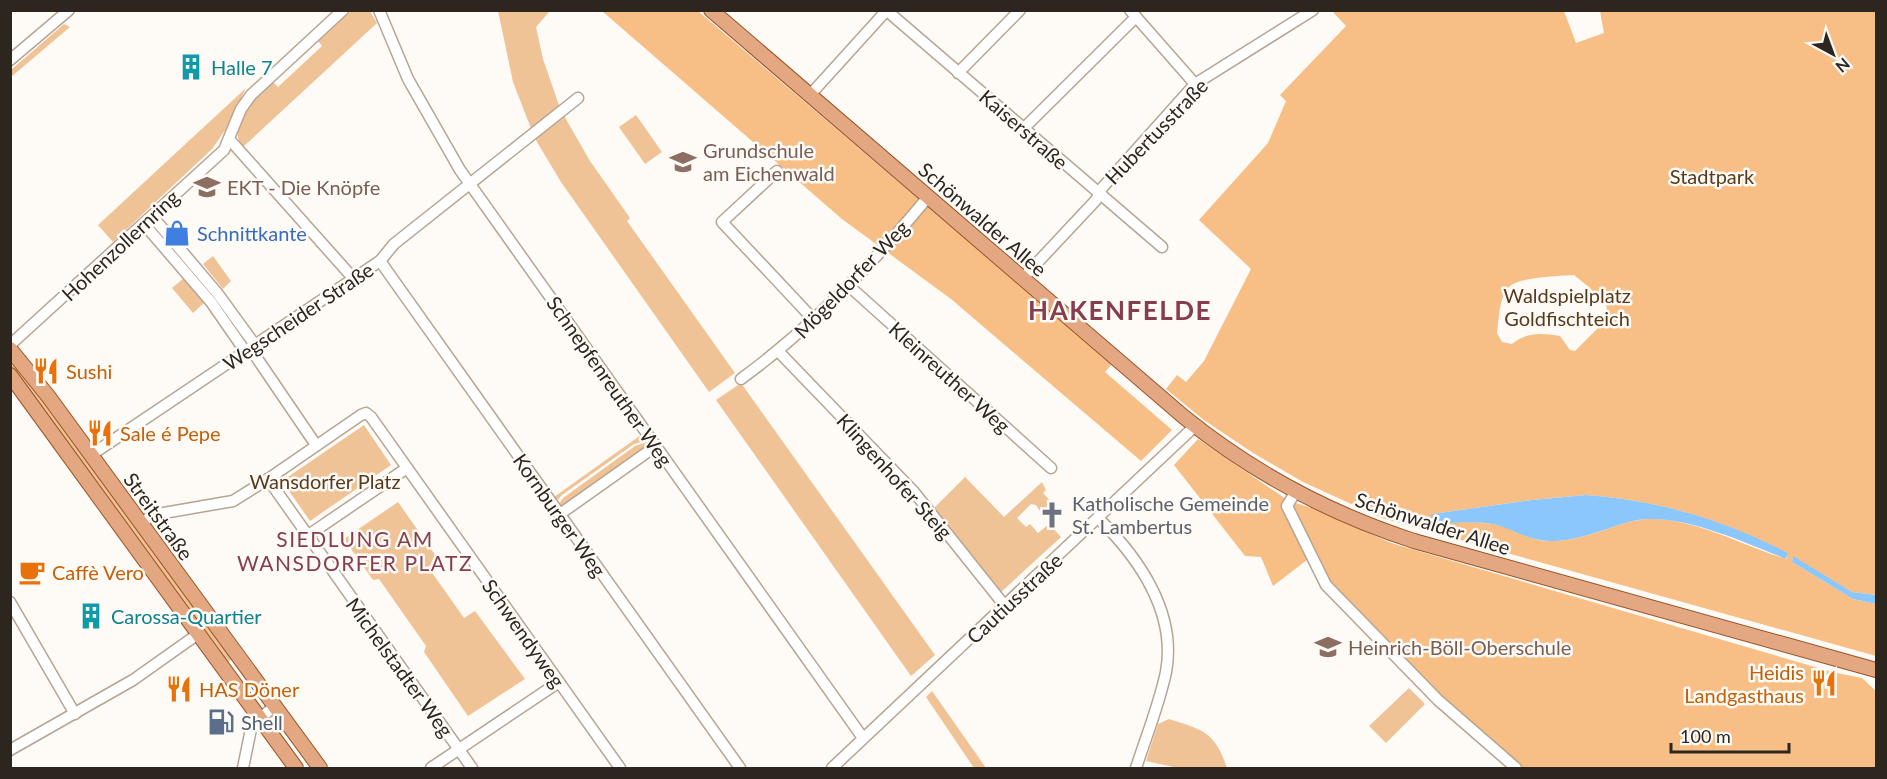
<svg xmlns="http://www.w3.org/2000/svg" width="1887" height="779" font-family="Lato,sans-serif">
<rect width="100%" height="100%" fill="#fefaf6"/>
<g fill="#f0c396">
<path d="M351,11H370L377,23L243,147C224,125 258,96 273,82L278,87L322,46L318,41Z"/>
<polygon points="498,11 550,11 536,27 543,59 560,108 532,131 513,82"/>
<polygon points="64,24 70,27 11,77 11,70"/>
<polygon points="246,88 226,129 212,149 113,242 98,225"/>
<polygon points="563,114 590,161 630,218 627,221 735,373 709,392 561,182 534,137"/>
<polygon points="636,115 662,152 645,164 619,127"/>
<polygon points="213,256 231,281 223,289 203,264"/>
<polygon points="184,278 205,302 193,313 172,288"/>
<polygon points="15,363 233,658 227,663 11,367"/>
<polygon points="741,383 935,655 911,676 716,400"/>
<polygon points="364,425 391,465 310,521 282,481"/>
<polygon points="641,435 645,441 634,444 562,495 557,501 554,497"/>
<polygon points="644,443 647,445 645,449 565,507 558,506 563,498 635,446"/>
<polygon points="965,477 1004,517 1042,482 1046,490 1043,493 1053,504 1042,514 1036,505 1031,504 1017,518 1026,527 1030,524 1038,533 1049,524 1061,537 999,594 932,510"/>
<polygon points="398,502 438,559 428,567 464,618 475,611 525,679 468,716 424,652 426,646 379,579 373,580 344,539"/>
<polygon points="1409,688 1425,704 1386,743 1369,726"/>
<polygon points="932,691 986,768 974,768 926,697"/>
<path d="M1169,719C1204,730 1215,732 1227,768H1178L1146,761L1158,724Z"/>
</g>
<g fill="#f7bf85" fill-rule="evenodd">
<polygon points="602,11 698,11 1112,364 1105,372 1172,430 1141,461 951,299 842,219"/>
<path d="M1335,11H1564L1576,43L1604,33L1600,11H1876V595L1852,592L1793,557L1792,562L1853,599L1876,604V656L1382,518L1303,482L1253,453L1204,420L1166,389L1177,375L1186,382L1204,361L1251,269L1199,220L1268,143L1286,101L1280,95L1346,26L1333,12ZM1574,275L1590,288L1607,307L1603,323L1575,351L1570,350L1560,336C1542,333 1526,332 1512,344L1502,342L1497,333C1499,320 1499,296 1509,287C1518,277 1559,276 1574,275ZM1586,495C1659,500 1722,520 1787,553V559C1741,546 1682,510 1633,521C1605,528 1579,542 1549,541C1532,541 1517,531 1501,526C1479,520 1456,522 1433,524L1432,514L1532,500Z"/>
<polygon points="1198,439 1289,501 1315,509 1391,543 1832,672 1862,678 1876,691 1876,768 1523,768 1440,697 1325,577 1318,580 1307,560 1273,586 1261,557 1245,556 1174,465"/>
</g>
<g fill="#8bc7fc">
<path d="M1586,495C1659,500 1723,520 1788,553L1786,559C1745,543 1678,511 1633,521C1605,528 1578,542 1549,541C1530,541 1514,530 1497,525C1475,520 1455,523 1433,524L1429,520L1432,514L1532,500Z"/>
<polygon points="1793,556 1852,592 1876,595 1876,604 1853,599 1792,562"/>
</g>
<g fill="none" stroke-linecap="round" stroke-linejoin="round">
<g stroke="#b7a593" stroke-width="13">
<g id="minor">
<polyline points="379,10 408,79 460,170 863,738"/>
<polyline points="886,10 1162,247"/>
<polyline points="1130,10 1195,84"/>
<polyline points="10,60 69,10"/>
<polyline points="958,73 1020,10"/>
<polyline points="810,95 887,10"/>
<polyline points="1023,129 1136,17"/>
<polyline points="230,140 353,278"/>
<polyline points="777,171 722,222 814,320"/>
<polyline points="152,216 218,294 255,345"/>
<polyline points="144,224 211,302 245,351"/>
<polyline points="380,261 740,768"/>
<polyline points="1022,279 1096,200 1102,188 1195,84 1313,10"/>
<polyline points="849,286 1051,468"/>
<polyline points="10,345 224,150 241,109 251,95 343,10"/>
<polyline points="250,348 316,445"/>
<polyline points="779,352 914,492 1005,606"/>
<path d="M741,379C812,327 872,265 928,197"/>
<polyline points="91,455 380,261 394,244 578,98"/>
<polyline points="1296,491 1287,506 1326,585 1438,700 1516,768"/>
<polyline points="560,514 656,446"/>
<path d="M1099,519C1139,558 1177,613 1166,672C1159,705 1146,737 1136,768"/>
<polyline points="141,524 152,515 233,501 268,479"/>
<polyline points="307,536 407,468"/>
<polyline points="10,602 75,714"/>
<polyline points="10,750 133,680 198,634"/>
<polyline points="243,768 252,724 274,707"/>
<polyline points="431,768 559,682"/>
<polyline points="472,768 268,479 361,415 366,413 371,417 620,768"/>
<polyline points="832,768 1195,426"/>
</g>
</g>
<g stroke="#985428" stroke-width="16">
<g id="major">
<path d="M711,10L1184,417C1252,472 1331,514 1414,541L1876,670"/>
<polyline points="10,349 48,396 320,768"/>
<polyline points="10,375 296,768"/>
</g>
</g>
<use href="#minor" stroke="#fff" stroke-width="10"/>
<use href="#major" stroke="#e3a781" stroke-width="14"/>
</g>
<defs>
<g id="building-bare" transform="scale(2.07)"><path d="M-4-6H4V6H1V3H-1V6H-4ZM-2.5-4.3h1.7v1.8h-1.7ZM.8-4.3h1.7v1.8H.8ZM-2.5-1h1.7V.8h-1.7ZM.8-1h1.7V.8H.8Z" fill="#0f9aa8" stroke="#fefaf6" stroke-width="2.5" paint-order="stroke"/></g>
<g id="school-bare" transform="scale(2.07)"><path d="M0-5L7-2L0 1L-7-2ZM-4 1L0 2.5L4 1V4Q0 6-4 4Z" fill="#8d6e63" stroke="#fefaf6" stroke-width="2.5" paint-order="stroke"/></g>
<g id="shop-bare" transform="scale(2.07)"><path d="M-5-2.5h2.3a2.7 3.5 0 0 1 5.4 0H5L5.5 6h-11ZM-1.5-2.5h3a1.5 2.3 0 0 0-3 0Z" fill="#3f7fe0" stroke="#fefaf6" stroke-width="2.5" paint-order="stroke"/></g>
<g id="restaurant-bare" transform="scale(2.07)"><path d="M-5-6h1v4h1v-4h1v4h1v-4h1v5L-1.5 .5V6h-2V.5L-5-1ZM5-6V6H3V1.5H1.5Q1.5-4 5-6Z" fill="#e8710a" stroke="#fefaf6" stroke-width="2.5" paint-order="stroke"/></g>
<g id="church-bare" transform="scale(2.07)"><path d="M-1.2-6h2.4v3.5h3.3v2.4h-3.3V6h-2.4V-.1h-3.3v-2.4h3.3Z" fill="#6b7280" stroke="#fefaf6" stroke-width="2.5" paint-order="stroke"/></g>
<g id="cafe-bare" transform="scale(2.07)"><path d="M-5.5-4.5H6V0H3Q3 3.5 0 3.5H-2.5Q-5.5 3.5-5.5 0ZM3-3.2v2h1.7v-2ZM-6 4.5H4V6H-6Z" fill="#e8710a" stroke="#fefaf6" stroke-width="2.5" paint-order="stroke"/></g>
<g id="fuel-bare" transform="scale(2.07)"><path d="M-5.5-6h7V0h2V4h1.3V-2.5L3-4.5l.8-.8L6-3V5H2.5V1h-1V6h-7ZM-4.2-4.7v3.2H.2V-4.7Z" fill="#5c6f8a" stroke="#fefaf6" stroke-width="2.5" paint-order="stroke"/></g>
</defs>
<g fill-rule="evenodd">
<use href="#building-bare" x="191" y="67"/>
<use href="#school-bare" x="683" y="162"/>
<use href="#school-bare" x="207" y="187"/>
<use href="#shop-bare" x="177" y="233"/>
<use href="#restaurant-bare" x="46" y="371"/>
<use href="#restaurant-bare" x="100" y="433"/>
<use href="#church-bare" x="1052" y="515"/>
<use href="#cafe-bare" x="32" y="572"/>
<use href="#building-bare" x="91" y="616"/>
<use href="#school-bare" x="1328" y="647"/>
<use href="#restaurant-bare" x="1824" y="683"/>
<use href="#restaurant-bare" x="179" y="689"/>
<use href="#fuel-bare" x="221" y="722"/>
</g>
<g text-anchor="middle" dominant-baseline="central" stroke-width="5" stroke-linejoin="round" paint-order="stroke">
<g font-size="20" fill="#0d838f" stroke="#fefaf6" text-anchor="start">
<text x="211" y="67">Halle 7</text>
<text x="111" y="616">Carossa-Quartier</text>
</g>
<g font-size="20" fill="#2d261f" stroke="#fefaf6">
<text transform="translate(1024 129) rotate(41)">Kaiserstraße</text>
<text transform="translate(1156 131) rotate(-46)">Hubertusstraße</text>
<text transform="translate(983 219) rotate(41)">Schönwalder Allee</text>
<text transform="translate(120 245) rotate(-43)">Hohenzollernring</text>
<text transform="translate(851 279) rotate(-46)">Mögeldorfer Weg</text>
<text transform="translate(298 316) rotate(-34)">Wegscheider Straße</text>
<text transform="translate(950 377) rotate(42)">Kleinreuther Weg</text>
<text transform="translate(610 381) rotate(55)">Schnepfenreuther Weg</text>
<text transform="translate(895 476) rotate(48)">Klingenhofer Steig</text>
<text transform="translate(560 515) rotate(55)">Kornburger Weg</text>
<text transform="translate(159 516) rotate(54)">Streitstraße</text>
<text transform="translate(1433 523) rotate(18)">Schönwalder Allee</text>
<text transform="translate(1014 598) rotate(-43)">Cautiusstraße</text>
<text transform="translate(524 633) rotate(55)">Schwendyweg</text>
<text transform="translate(400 667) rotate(54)">Michelstadter Weg</text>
</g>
<g font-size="20" fill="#785e54" stroke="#fefaf6" text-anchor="start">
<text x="703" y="150">Grundschule<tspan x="703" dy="23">am Eichenwald</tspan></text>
<text x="227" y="187">EKT - Die Knöpfe</text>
<text x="1348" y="647">Heinrich-Böll-Oberschule</text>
</g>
<g font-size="20" fill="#583b1c" stroke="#fefaf6">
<text x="1712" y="176">Stadtpark</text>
<text x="1567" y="295">Waldspielplatz<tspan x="1567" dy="23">Goldfischteich</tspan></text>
<text x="325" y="481">Wansdorfer Platz</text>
</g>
<g font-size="20" fill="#366cbe" stroke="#fefaf6" text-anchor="start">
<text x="197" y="233">Schnittkante</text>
</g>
<g font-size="20" fill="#c56008" stroke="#fefaf6" text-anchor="start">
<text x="66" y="371">Sushi</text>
<text x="120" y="433">Sale é Pepe</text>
<text x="52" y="572">Caffè Vero</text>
<text x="1804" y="672" text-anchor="end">Heidis<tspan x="1804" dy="23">Landgasthaus</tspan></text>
<text x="199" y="689">HAS Döner</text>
</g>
<g font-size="20" fill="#5b616d" stroke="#fefaf6" text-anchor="start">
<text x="1072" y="503">Katholische Gemeinde<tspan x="1072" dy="23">St. Lambertus</tspan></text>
</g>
<g font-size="20" fill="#4e5e75" stroke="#fefaf6" text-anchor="start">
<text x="241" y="722">Shell</text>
</g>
<g font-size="21" letter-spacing="1.5" fill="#863d4c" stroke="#fefaf6">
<text x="355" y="538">SIEDLUNG AM<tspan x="355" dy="24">WANSDORFER PLATZ</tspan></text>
</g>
<g font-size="26" font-weight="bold" letter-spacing="1.5" fill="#863d4c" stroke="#fefaf6">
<text x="1120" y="310">HAKENFELDE</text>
</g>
</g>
<rect width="1887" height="779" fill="none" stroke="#2d261f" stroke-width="24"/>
<g transform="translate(1833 54) rotate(139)" stroke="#fefaf6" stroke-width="4.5" paint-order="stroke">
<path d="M0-4.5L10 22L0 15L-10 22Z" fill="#2d261f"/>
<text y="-9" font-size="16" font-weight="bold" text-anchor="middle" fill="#2d261f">N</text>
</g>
<path d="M1671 743v9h118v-9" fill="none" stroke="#2d261f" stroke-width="3"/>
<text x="1680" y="743" font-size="18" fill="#2d261f" stroke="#fefaf6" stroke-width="4.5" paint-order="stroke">100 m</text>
</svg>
